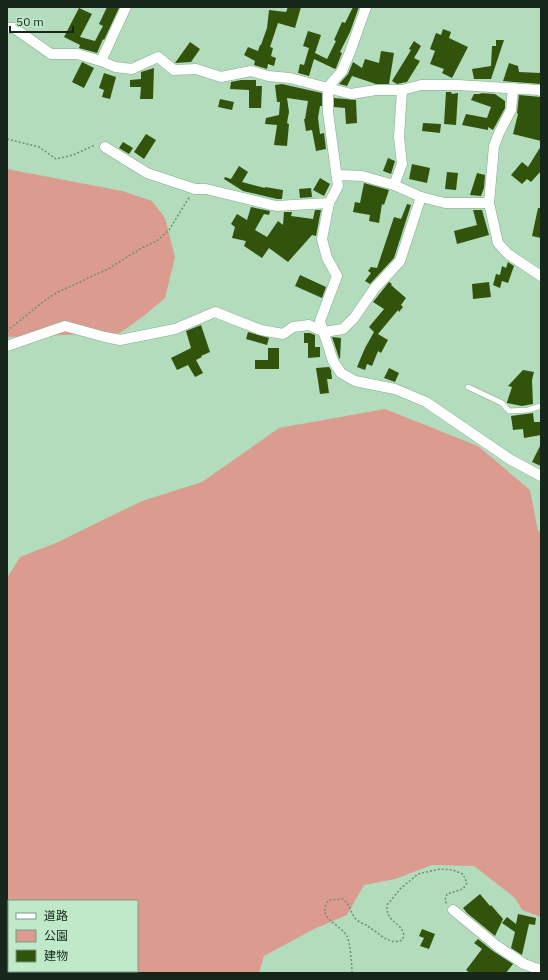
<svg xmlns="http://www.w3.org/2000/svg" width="548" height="980" font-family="'IBM Plex Sans','Noto Sans JP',sans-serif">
<rect width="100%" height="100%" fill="#b2dcbc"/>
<g fill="#db9c8f" fill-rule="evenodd">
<polygon points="7,169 122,191 152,201 165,218 175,257 165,298 145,315 120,333 7,337"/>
<path d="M385,409L478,446L530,490L538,531L541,532V917L522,910L515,898L474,866L432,865L395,879L364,885L347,915L314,929L264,956L259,973H7V578L20,557L58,542L142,501L202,482L279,428ZM9,901H137V971H9Z"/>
</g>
<g fill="#32530b">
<polygon points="107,7 119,8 104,40 103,39 97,53 79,48 80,45 64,37 79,8 92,14 80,37 95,41 103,26 99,24"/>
<polygon points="288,7 301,7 295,28 278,23 270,47 273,48 271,56 276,58 274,66 268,64 267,69 254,65 255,61 244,55 248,47 258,51 260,45 261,45 267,28 269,10 286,12"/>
<polygon points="353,7 359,7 350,32 340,52 342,53 336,68 335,69 314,59 309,76 298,73 300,64 304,65 309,48 303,46 308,31 321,35 315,53 327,59 336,41 334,40 342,22 345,23"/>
<polygon points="443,29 451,32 449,38 468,47 452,78 442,73 444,69 430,64 435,51 430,49 436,33 441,35"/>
<polygon points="496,40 504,40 491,79 474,79 472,69 491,66 492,46 496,46"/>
<polygon points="414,41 421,46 414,58 420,61 407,82 397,84 392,81 411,50 409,49"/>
<polygon points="190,42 200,49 191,62 175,63"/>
<polygon points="381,51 394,53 389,84 376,84 352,76 347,86 339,84 348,74 353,62 362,68 365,59 379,63"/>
<polygon points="82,62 94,68 84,88 72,82"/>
<polygon points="509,63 518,66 519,72 541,73 541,84 503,81"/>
<polygon points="154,68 153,99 140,99 141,87 130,87 130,80 141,79 141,72"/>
<polygon points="104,73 116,77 110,99 102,97 104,90 99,88"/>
<polygon points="241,80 256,80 256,86 262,86 261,108 249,108 249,90 230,89 231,82"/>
<polygon points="282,84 322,93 322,106 320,106 318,118 320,134 324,133 326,149 316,151 312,130 306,131 304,119 305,119 308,101 287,98 289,112 287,123 289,124 287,146 274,145 277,125 265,124 266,118 279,115 280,102 277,102 275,85"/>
<polygon points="446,92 451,92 452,94 458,93 456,125 444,124"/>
<polygon points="479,93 495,94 505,101 505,108 493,130 488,127 488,130 462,125 466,114 487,118 491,107 471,100 474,94 482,94"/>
<polygon points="519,95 541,97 541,141 513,134 518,114 517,113"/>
<polygon points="334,98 356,100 357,123 346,124 345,108 334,107"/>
<polygon points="220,99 234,102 232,110 218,107"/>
<polygon points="423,123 441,124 440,133 422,131"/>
<polygon points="146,134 156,140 144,159 134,152"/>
<polygon points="123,142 133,148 129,154 119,148"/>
<polygon points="541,146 541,171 531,182 527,179 522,184 511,175 522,162 528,167"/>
<polygon points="388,158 395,161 391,174 383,171"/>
<polygon points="412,164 430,168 427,183 409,179"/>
<polygon points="239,166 248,172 242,182 265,188 265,187 283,190 282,199 277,199 243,191 224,179 225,177 231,179"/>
<polygon points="447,172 458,173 456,190 445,189"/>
<polygon points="477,173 485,175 484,188 481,196 470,195"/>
<polygon points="320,178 330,184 324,196 313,190"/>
<polygon points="364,183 389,190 384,205 382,204 379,223 369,221 370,215 353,212 355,202 360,203"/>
<polygon points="311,188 312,197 300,198 299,189"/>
<polygon points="407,204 411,205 394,258 370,284 365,281 371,273 368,271 371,267 377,268 394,217 401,219"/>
<polygon points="251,207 270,211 269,215 264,214 255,230 267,237 278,221 283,225 284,212 292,212 291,216 313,219 315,210 321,210 316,236 312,235 288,262 269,248 262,258 244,246 246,241 232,238 235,227 231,224 237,214 247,220"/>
<polygon points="538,208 541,208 541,238 532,236"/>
<polygon points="473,210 482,210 489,235 457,244 454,231 477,225"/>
<polygon points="508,262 514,266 508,283 502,281 500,288 493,285 496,274 500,275 502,266 506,268"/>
<polygon points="300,275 326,287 322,298 295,286"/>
<polygon points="389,282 392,284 391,285 406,298 401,305 403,307 399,312 398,310 378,334 388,340 381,353 378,351 372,366 367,364 365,370 357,367 365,348 374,332 369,327 384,309 373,302"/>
<polygon points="489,282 491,297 473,299 472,284"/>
<polygon points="201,325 210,352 201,356 202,357 196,360 203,373 195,377 188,365 177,370 171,358 191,348 186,331"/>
<polygon points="248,332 269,338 267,345 246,339"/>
<polygon points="304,333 310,333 315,335 315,347 320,347 320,357 308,358 308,343 304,343"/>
<polygon points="332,337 341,338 340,359 339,358"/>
<polygon points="268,348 279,348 279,369 255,369 255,360 268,360"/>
<polygon points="329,367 331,370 332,379 327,379 329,393 320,394 316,368"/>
<polygon points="389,368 399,373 395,382 384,378"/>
<polygon points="523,370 534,372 532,380 533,404 522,406 507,403 507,402 512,387 508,386"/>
<polygon points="533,413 534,422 541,422 541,435 524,438 523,429 513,430 511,416"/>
<polygon points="541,444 541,466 532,462"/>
<polygon points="480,894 490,906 491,905 503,919 495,936 467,913 463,908"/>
<polygon points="518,914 536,918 535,925 529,924 522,955 511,948 515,932 502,923 507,917 516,924"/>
<polygon points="422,929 435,934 429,949 420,946 424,938 419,936"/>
<polygon points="478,939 493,951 513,964 506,973 470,973 466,970 482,949 474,943"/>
</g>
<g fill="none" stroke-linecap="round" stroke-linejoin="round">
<g stroke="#84ac8e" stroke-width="6">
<polyline id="lane" points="468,387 502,403 509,411 528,410 541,406"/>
</g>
<g stroke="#84ac8e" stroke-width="11">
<g id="street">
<polyline points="366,7 350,52 342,71 328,87 328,112 338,186 329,203 322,239 327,258 337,276 320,321 333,361 341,373 355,381 395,389 426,402 511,460 541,476"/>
<polyline points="7,28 14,28 51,54 77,54 101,61 115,67 132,69 158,57 174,70 196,69 221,77 251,71 268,76 290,78 351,94 376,90 402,90 421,85 458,85 539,90 541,91"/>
<polyline points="101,61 126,7"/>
<polyline points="105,147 147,173 195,189 206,189 276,206 329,203"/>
<polyline points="338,175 362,176 394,185 421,197 445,203 489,203 498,243 508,254 541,276"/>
<polyline points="394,185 402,164 399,137 402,90"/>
<polyline points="489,203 494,146 499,133 511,110 513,88"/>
<polyline points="7,346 65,326 105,337 120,340 175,329 215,312 261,330 283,334 293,327 309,325 324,332 343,329 354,318 374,289 400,261 421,197"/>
<polyline points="453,910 497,946 524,964 541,970"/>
</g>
</g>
<g stroke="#6f8e76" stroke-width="1.5" stroke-dasharray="2 2" stroke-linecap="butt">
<polyline points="7,139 39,147 56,159 73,155 95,145"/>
<polyline points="7,331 44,301 58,292 108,269 140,249 158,240 169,230 190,196"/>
<path d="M352,973C352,965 350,942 347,936C339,923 315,918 329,900L343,899C351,905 350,913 356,919C359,923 366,924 369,927C379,933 389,946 402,940L404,936C402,921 386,924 387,905L401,888L418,874L440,869L453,870L463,874L467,883L463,889L447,894L445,900L447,905"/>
</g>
<use href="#lane" stroke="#fff" stroke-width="5"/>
<use href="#street" stroke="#fff" stroke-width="10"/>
</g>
<rect width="548" height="980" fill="none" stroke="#16261a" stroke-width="16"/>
<rect x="8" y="900" width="130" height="72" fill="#bfe9c9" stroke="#7b9b83"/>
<rect x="16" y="913" width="20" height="6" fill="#ffffff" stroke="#7b9b83"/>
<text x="44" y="920" font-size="12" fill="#16261a">道路</text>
<rect x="16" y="930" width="20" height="12" fill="#db9c8f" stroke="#7b9b83"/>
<text x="44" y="940" font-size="12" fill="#16261a">公園</text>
<rect x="16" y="950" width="20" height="12" fill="#32530b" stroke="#7b9b83"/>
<text x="44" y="960" font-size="12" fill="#16261a">建物</text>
<path d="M10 26v6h63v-6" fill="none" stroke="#16261a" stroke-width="2"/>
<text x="16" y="26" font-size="12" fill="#16261a" stroke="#bfe9c9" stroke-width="3" paint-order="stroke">50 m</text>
</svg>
